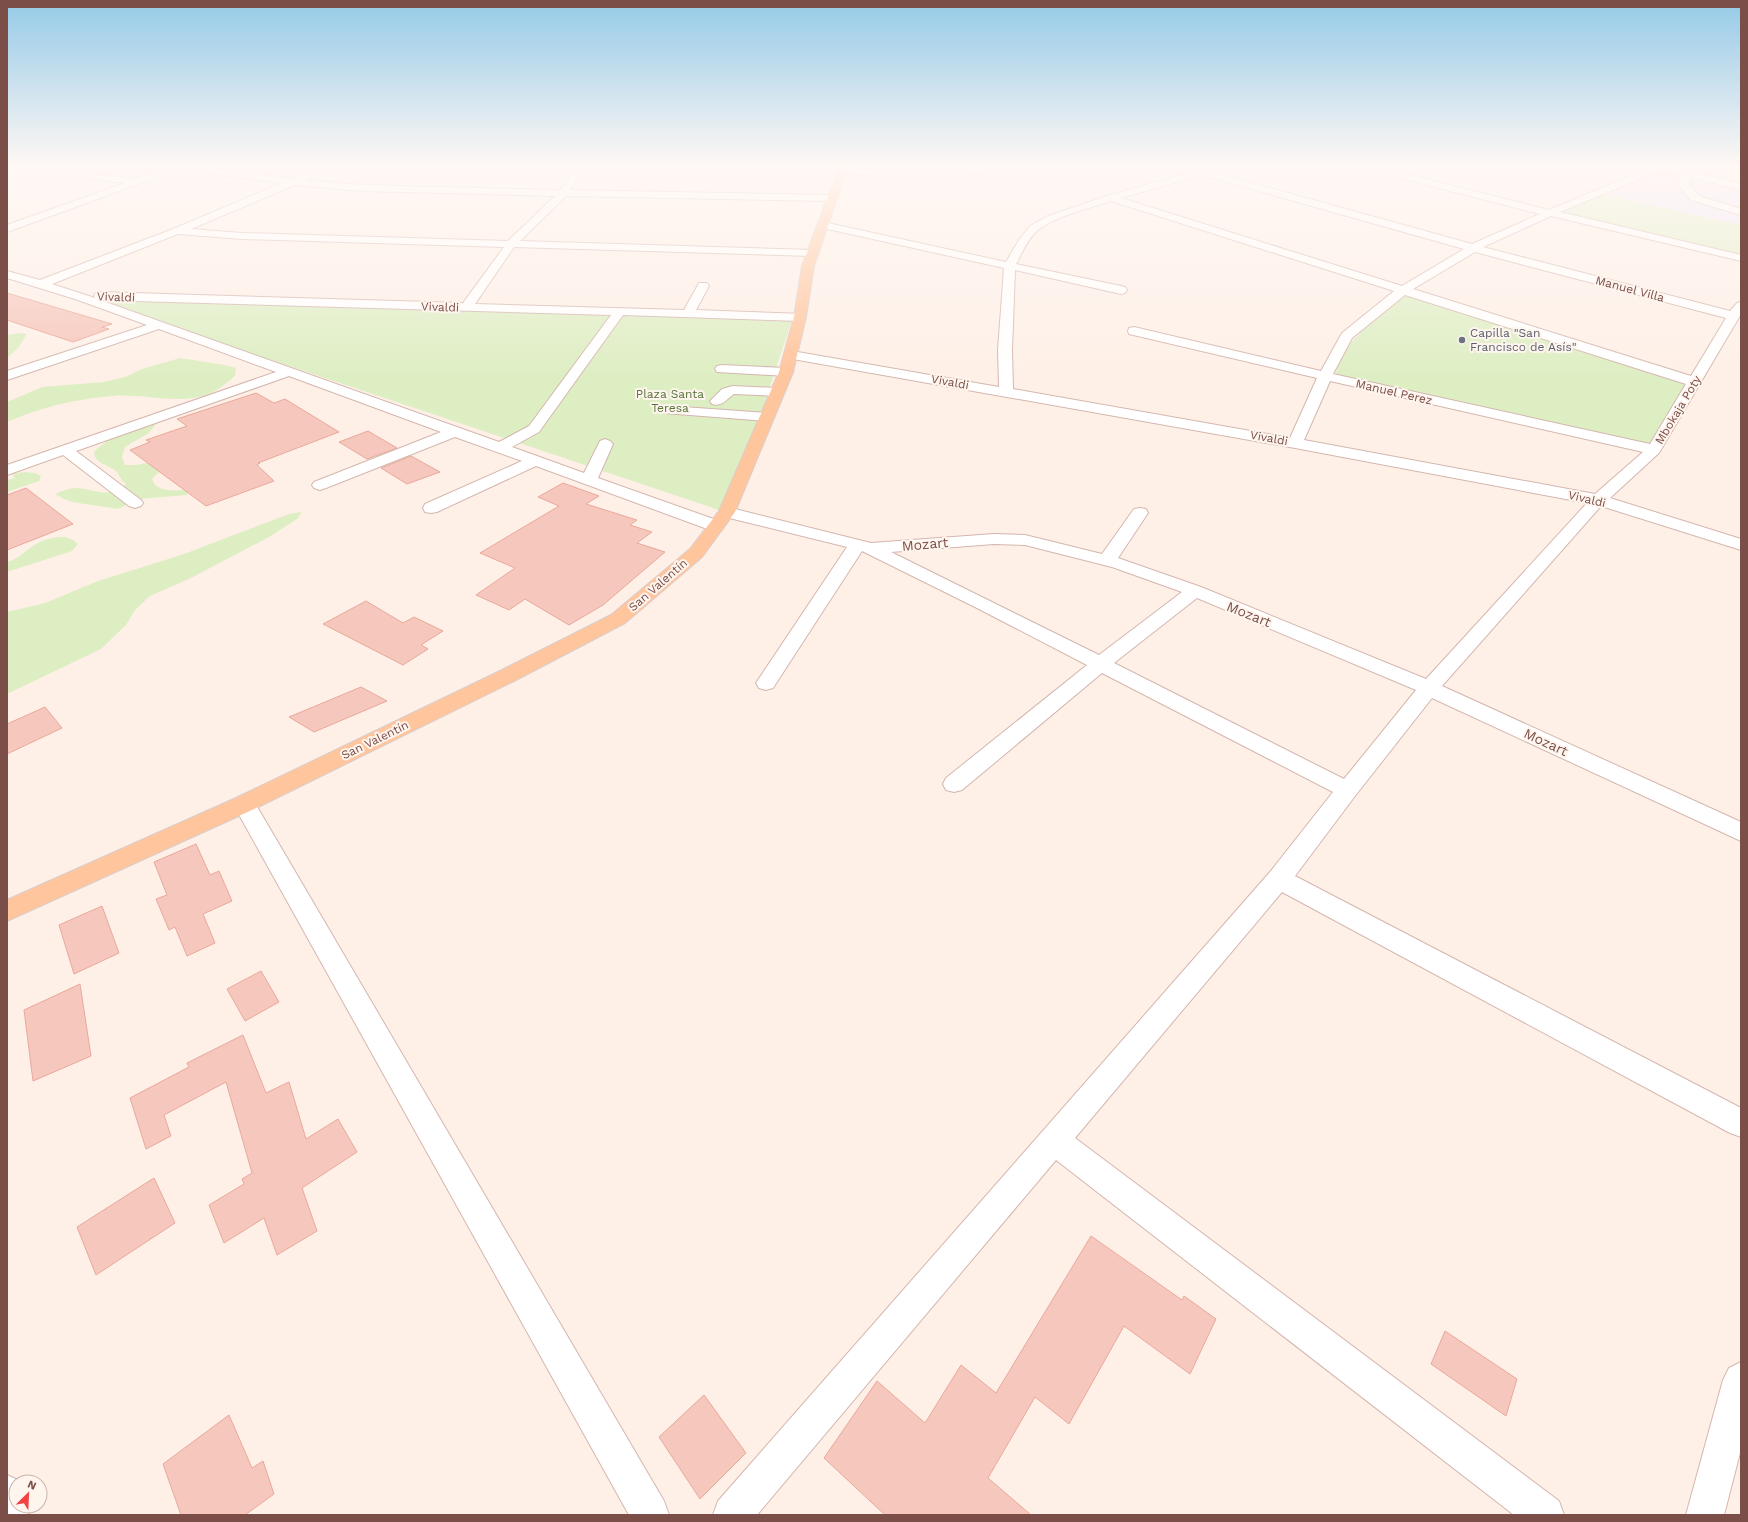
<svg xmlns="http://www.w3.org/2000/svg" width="1748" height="1522" font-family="'Work Sans',sans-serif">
<rect width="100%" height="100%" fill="#fef0e7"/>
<polygon fill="#ede3fb" points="1659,167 1741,187 1741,225 1597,193"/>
<g fill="#deeec3">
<polygon points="1597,193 1741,225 1741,258 1550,213"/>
<polygon points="1405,291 1694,382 1654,450 1334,378 1344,350 1364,329"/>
<polygon points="92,300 793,317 728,513"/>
<polygon points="19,333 27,334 19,347 7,358 7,335"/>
<path d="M180,358L225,365L236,368L235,376C228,382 221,388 213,392C182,407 145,393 113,396C76,399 41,407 7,422V402L42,387L104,382L125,377L142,369Z"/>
<path d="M156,424L149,433L125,447L122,457L125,465H136L173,458L169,468L158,473L152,479C156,493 176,490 188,490L187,495L139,499L118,509L72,502L64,499L55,494C63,491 69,488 77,488C95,489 110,500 126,484C121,481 120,476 117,472C110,465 94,464 94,452C109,436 135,426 156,424Z"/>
<polygon points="25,472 35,473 41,476 39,481 7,492 7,480 15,478 12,474"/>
<polygon points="302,512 297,519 269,537 191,578 150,596 135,610 126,625 101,649 7,694 7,612 45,603 98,581 184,554 289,514"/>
<path d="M65,537L73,540L78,544L72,551L7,572V562C20,559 28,547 40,542C48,538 57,537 65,537Z"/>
</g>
<g fill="#f6c7bc" stroke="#eaa89b">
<polygon points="7,293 112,324 102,327 109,329 73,342 7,320"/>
<polygon points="256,393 274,403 285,399 339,432 258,463 260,463 257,465 274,481 206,506 130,450 150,442 146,440 187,426 177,419"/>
<polygon points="368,431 397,448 367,459 339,442"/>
<polygon points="411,456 440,472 407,484 381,468"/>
<polygon points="563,483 599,496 586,504 637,520 630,525 652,532 637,543 665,552 603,605 569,625 525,599 509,610 476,595 515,568 480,553 559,506 538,497"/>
<polygon points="26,488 73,524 7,550 7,495"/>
<polygon points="366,601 403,623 414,617 443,631 421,645 428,649 403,665 323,624"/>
<polygon points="361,687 387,701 314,732 289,717"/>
<polygon points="45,707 62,728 7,754 7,724"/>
<polygon points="196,844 210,875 219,871 232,901 203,914 215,943 187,956 175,927 169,930 156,899 167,895 154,862"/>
<polygon points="102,906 119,953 74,974 59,925"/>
<polygon points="261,971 279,1002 245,1021 227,989"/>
<polygon points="80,984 91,1056 33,1081 24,1010"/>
<polygon points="243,1035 266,1093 289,1082 306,1139 338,1119 357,1152 302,1188 317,1231 277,1255 264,1218 224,1243 209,1205 244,1184 242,1179 252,1173 226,1082 164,1115 171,1136 146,1149 130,1098 189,1067 187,1063"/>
<polygon points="154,1178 175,1223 96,1275 77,1227"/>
<polygon points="1091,1236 1182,1300 1184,1296 1216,1319 1190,1374 1124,1326 1069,1424 1035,1397 988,1478 1031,1515 885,1515 824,1458 877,1381 925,1423 961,1365 996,1393"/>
<polygon points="1445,1331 1517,1379 1506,1416 1431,1364"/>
<polygon points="704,1395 746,1453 700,1499 659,1437"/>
<polygon points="229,1415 252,1468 263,1461 274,1494 245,1515 181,1515 163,1464"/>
</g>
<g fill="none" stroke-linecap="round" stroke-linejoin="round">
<g stroke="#d4b6ae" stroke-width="2">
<g id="minor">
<polygon points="11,164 24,164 7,172 7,166"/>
<path d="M175,164H198L205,167L293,179L328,164H341L306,180L361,185L560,190L581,164H590L570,190L833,195L838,198L833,201L566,196L520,241L813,250L819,253L813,256L514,247L475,304L684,310L699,283H707L709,286L696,310L804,314L806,317L804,320L800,321L623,315L539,432L512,447L584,473L600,441L605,439L610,441L613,444L598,478L722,522L724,526L722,530L716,531L710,530L536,466L437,512L431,513L425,512L423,508L425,504L522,461L455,437L326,488L320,490L314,488L312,485L314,482L441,432L289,376L76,451L141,500L143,503L141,506L135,508L129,506L63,455L7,475V465L276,372L159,329L7,380V371L147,325L75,299L7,278V271L40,280L173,229L282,183L203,173L188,166L7,232V225L125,183L91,179L88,178L86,176L88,174L136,179ZM295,185L361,191L555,196L508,241L242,233L191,229ZM178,234L242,239L504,247L463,303L100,292L96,293L94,296L95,298L52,284ZM100,300L611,315L529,426L499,442Z"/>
<path d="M998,164H1015C1011,168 1004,169 998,170C948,182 894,176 843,174L838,171L843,168L949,171Z"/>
<path d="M1352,164H1369L1400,172L1421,164H1435L1410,175L1549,210L1651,167L1645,164H1662L1741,184V190L1690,177L1689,184L1699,196L1741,209V215L1691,200L1688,197L1679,184L1681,175L1661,170L1560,212L1741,255V261L1551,216L1483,247L1730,311L1737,303L1741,302V314L1659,453L1610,498L1741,539V550L1601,506L1442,686L1741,822V841L1432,698L1355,796L1295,876L1741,1108V1137L1730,1133L1282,892L1075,1138L1559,1501L1564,1515H1514L1056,1160L757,1515H713L718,1501L1270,872L1333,792L1102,673L962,790L954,792L946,790L943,784L946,778L1087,665L975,607L862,551L773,688L766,690L759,688L756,683L847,547L721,516L719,512L721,508L727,507L871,543L994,534L1025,535L1102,554L1134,509L1140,508L1146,509L1148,513L1118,558L1201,587L1426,679L1587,503L1295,448L787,358L785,355L787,352L792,351L999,387L998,350L1004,268L823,228L818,225L823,222L1006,262L1019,240L1030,226L1048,216L1107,196L1216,165L1221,168L1212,172L1472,244L1540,214L1353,166ZM1202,175L1464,249L1402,286L1121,198ZM1111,201L1394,291L1342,333L1321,371L1134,327L1129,328L1128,331L1129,334L1317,378L1290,438L1013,389L1012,350L1015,270L1121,294L1125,293L1127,290L1125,287L1121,286L1016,264C1022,253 1028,238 1038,230C1058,215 1088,209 1111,201ZM1475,252L1726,318L1691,376L1413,289ZM1405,295L1686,384L1650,444L1333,374L1352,338ZM1330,381L1643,452L1595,494L1304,440ZM994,544L1025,545L1112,567L1182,592L1099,655L891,552ZM1197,598L1416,690L1344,779L1114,663Z"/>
<polygon points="722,365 786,368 791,369 793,372 791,375 786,376 717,372 715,369 717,366"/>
<path d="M733,386L778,388L783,389L785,392L783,395L778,396L734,394C726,399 723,407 712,404L710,401L722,389Z"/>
<polygon points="669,406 767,413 772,414 774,417 772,420 767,421 664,413 662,410 664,407"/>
<polygon points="244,796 252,798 664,1501 669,1515 629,1515 233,804 236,798"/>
<polygon points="1741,1362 1741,1449 1724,1515 1686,1515 1723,1380 1729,1368"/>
<polygon points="7,1475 20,1481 21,1482 16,1482 16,1506 28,1506 29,1515 7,1515"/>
</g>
</g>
<g stroke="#dacecc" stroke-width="2">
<polygon id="major" points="840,164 849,164 814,266 806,317 793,372 735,512 702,557 625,623 514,681 252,810 7,921 7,900 236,798 500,671 611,615 690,549 719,511 779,372 794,317 802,266"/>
</g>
<use href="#minor" fill="#fff" fill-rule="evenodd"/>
<use href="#major" fill="#ffc59d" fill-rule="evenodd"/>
</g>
<linearGradient id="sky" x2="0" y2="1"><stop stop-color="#95cae8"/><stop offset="0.44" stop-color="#fff8f4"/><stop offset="1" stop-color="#fff8f4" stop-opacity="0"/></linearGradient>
<rect width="1748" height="377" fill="url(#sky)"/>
<circle fill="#6b7280" stroke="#fff5ef" stroke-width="1.5" cx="1462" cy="340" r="4"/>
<g text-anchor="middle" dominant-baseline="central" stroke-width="4" stroke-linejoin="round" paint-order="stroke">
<g font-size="12" fill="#7b4f48" stroke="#fff5ef">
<text transform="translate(1630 289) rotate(15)">Manuel Villa</text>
<text transform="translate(116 297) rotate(2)">Vivaldi</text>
<text transform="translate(440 307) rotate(2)">Vivaldi</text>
<text transform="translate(950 382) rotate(10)">Vivaldi</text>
<text transform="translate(1394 392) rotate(13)">Manuel Perez</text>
<text transform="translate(1678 410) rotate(-59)">Mbokaja Poty</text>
<text transform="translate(1269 438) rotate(10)">Vivaldi</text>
<text transform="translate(1587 499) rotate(13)">Vivaldi</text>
<text transform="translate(658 585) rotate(-41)">San Valentín</text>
<text transform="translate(375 740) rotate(-26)">San Valentín</text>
</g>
<g font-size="12" fill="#5b616d" stroke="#fff5ef" text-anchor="start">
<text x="1470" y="333">Capilla "San<tspan x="1470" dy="14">Francisco de Asís"</tspan></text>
</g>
<g font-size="12" fill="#58753a" stroke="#fff5ef">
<text x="670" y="394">Plaza Santa<tspan x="670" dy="14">Teresa</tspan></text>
</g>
<g font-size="14" fill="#7b4f48" stroke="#fff5ef">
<text transform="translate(925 544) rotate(-5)">Mozart</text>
<text transform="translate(1249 614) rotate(22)">Mozart</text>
<text transform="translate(1546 742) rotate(25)">Mozart</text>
</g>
</g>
<rect width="1748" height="1522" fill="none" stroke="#7b4f48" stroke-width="16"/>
<g transform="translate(28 1494) rotate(24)"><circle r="19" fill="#fff5ef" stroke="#cab3ac"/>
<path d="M0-3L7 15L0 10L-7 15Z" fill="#f24342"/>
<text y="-6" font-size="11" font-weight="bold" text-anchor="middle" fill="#7b4f48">N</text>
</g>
</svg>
